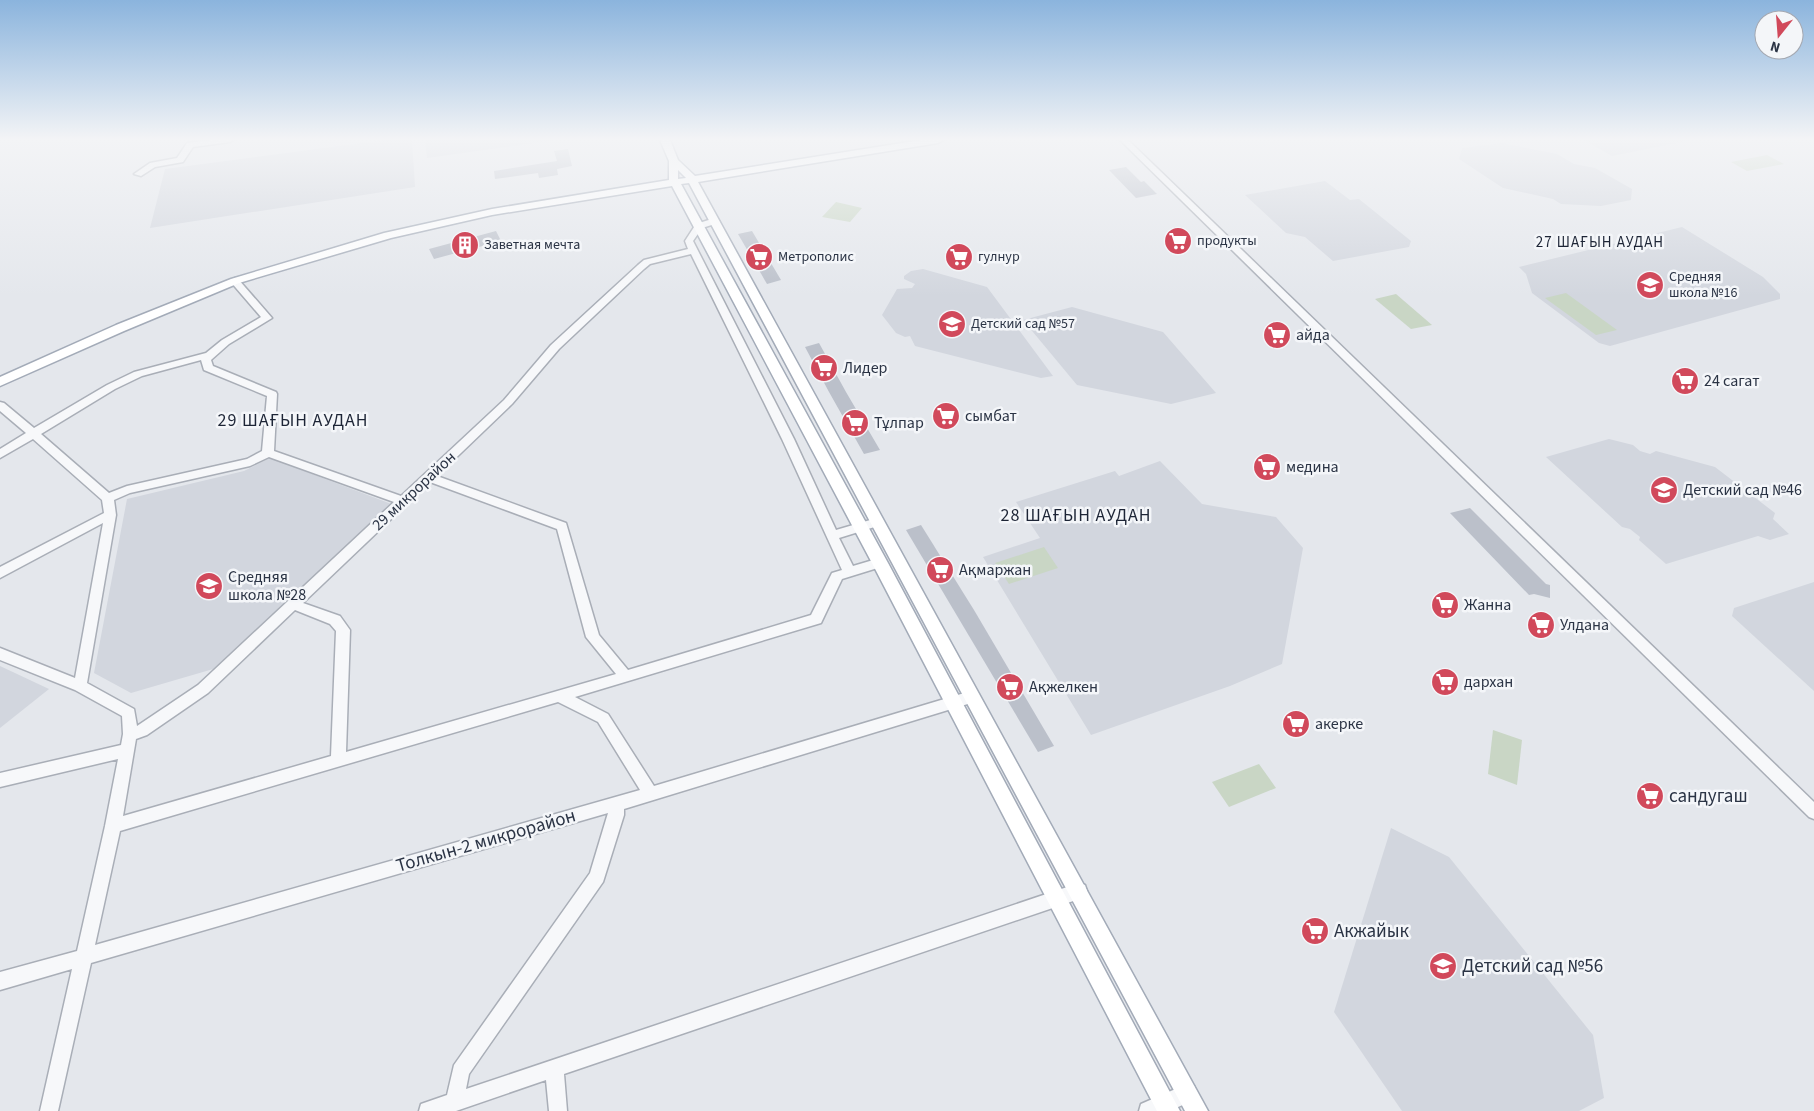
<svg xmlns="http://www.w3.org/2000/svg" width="1814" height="1111" font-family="'Source Sans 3',sans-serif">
<rect width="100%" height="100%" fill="#e4e7ec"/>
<g fill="#d2d6de">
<polygon points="385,140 412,140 415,187 150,228 165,169"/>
<polygon points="425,140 556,140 427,158"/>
<polygon points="1584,140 1692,140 1612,156"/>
<polygon points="1502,143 1557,154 1574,164 1595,168 1632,189 1631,200 1601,206 1561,204 1553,199 1503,188 1459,159 1462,148"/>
<polygon points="1325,181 1350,200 1359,199 1411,241 1409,247 1333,261 1305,237 1286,233 1245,195"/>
<polygon points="1682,227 1763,277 1780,294 1780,299 1610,346 1599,343 1532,293 1526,274 1519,267"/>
<polygon points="923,269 987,287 1053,376 1041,378 915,346 910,336 905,337 896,333 882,315 897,289 912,288 915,284 904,279 904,276 911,271"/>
<polygon points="1072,307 1163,332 1216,393 1171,404 1077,385 1023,320"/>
<polygon points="1609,439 1633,445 1640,451 1650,454 1656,451 1715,467 1775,513 1773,519 1789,534 1770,540 1758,536 1666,564 1639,540 1640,537 1630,529 1622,527 1546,457"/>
<polygon points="270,458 394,505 220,667 131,693 94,673 127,499 244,471"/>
<polygon points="1160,461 1202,504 1276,517 1303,548 1282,664 1230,686 1091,735 983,557 1040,538 1016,502 1115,471 1119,476"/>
<polygon points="1814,582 1814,691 1732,616 1734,608"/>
<polygon points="0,666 49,689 0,728"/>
<polygon points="1391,828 1449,857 1593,1035 1604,1098 1579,1111 1402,1111 1334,1012"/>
</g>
<g fill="#c9d6c5">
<polygon points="1767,155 1784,164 1747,171 1731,162"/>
<polygon points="836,202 862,208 850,222 822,217"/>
<polygon points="1566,293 1617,330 1596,335 1545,298"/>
<polygon points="1396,294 1432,325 1411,329 1375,299"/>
<polygon points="1044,547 1058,568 1009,584 995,563"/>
<polygon points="1493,730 1522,740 1517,785 1488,774"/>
<polygon points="1259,764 1276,788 1229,807 1212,782"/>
</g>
<g fill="#bbc0ca">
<polygon points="568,149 572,166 557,169 558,175 539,178 538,173 495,179 494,171 557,161 554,151"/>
<polygon points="1126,167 1141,182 1144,181 1157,194 1136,198 1109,170"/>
<polygon points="496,231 501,241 434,259 429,249"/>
<polygon points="752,231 781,280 767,284 738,234"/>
<polygon points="819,343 846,392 880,450 864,454 829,392 805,347"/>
<polygon points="1470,508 1546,584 1550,585 1550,598 1534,594 1529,595 1450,513"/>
<polygon points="921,525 974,610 1054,746 1038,752 906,530"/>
</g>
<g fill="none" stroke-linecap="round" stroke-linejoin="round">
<g stroke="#a9aeb7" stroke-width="3">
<g id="minor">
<polygon points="211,140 234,140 230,142 193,147 183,162 155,167 141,176 134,174 150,163 177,158 187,143"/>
<polygon points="1120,140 1128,140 1814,802 1814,819 1809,817"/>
<path d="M715,218L719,221L718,223L702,228L693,241L794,439L836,530L877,518L883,522L881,525L839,538L853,566L880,558L884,560L886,563L884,566L842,579L821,623L575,697L608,714L654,786L971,691L976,693L978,697L976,701L971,703L624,809V815L603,882L469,1074L466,1089L1079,883L1085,885L1087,891L1085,897L564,1074L567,1111H549L546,1080L456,1111H419L421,1104L447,1095L454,1065L590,873L608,813L91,963L58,1111H40L72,969L0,990V972L77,951L105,826L118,759L0,787V773L121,745L123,734L122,716L75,690L0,660V648L75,678L103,523L0,578V567L104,513L102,500L33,439L0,458V449L26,433L0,411V402L4,403L34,428L107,385L134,372L206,353L222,340L261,317L230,281L235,278L238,279L272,318L229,344L211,360L213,366L276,392L277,394L274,451L401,496L504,400L551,345L638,265L644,260L688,249L685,241L696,224ZM691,254L782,439L842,570L832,573L811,615L628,670L599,635L566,523L437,476L512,404L559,349L644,269L650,264ZM201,360L204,370L267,396L262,451L247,459L127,486L109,493L41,434L115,389L142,376ZM269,457L394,502L198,685L137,726L134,709L87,683L116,515L114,500L130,493L250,466ZM430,482L557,529L586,637L616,674L346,752L350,630L340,616L303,603ZM295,610L330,624L336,631L331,756L123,816L136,739L147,735L208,693ZM558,702L598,722L640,790L95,945L120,831Z"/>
<polygon points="1187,1084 1194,1086 1196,1093 1194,1100 1169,1111 1139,1111 1141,1104"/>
</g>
</g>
<g stroke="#a3abb8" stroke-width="3">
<path id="major" d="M660,140H670L678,160L695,176L921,140H943L938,143L698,182L1208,1111H1185L689,183L681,184L888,563L1180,1111H1157L872,563L672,186L492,215L391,238L239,283L124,331L0,386V377L116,325L231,279L384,233L492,209L669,180V161ZM678,170L686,178L678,179Z"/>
</g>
<use href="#minor" fill="#f7f8fa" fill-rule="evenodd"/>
<use href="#major" fill="#fff" fill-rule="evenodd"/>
</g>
<linearGradient id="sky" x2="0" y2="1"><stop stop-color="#8bb4dd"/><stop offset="0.47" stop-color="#f3f4f6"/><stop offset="1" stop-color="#f3f4f6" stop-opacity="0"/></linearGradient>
<rect width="1814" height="296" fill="url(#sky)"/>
<defs>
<g id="supermarket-disc" transform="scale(1.4375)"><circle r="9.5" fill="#d1495b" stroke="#f4f6f9"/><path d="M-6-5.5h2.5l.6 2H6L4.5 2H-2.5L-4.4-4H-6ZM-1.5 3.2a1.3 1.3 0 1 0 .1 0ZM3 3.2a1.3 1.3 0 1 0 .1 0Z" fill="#fff"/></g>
<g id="building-disc" transform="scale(1.4375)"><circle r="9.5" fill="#d1495b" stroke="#f4f6f9"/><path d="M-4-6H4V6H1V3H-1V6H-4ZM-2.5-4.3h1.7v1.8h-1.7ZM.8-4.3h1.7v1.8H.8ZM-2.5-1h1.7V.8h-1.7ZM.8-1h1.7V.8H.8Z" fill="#fff"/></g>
<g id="school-disc" transform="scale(1.4375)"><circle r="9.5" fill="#d1495b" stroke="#f4f6f9"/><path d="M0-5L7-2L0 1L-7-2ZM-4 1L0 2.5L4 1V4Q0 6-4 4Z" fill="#fff"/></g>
</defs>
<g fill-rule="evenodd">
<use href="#supermarket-disc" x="1178" y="241"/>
<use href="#building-disc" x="465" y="245"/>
<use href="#supermarket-disc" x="759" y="257"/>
<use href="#supermarket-disc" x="959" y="257"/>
<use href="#school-disc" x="1650" y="285"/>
<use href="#school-disc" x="952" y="324"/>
<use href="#supermarket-disc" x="1277" y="335"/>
<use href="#supermarket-disc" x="824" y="368"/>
<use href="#supermarket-disc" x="1685" y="381"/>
<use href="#supermarket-disc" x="946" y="416"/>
<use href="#supermarket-disc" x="855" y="423"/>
<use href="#supermarket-disc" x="1267" y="467"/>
<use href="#school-disc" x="1664" y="490"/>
<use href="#supermarket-disc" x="940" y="570"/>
<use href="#school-disc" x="209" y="586"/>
<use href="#supermarket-disc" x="1445" y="605"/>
<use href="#supermarket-disc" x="1541" y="625"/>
<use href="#supermarket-disc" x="1445" y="682"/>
<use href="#supermarket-disc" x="1010" y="687"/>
<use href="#supermarket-disc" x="1296" y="724"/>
<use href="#supermarket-disc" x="1650" y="796"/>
<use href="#supermarket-disc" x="1315" y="931"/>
<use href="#school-disc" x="1443" y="966"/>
</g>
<g text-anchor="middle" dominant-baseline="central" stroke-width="5" stroke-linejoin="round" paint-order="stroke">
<g font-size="14" fill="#2b3445" stroke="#f4f6f9" text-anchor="start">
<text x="1197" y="241">продукты</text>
<text x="484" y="245">Заветная мечта</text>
<text x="778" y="257">Метрополис</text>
<text x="978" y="257">гулнур</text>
<text x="1669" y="277">Средняя<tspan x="1669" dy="16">школа №16</tspan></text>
<text x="971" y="324">Детский сад №57</text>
</g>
<g font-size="15" letter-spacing="1" fill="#1d2536" stroke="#f4f6f9">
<text x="1600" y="242">27 ШАҒЫН АУДАН</text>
</g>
<g font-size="16" fill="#2b3445" stroke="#f4f6f9" text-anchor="start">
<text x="1296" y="335">айда</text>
<text x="843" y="368">Лидер</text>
<text x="1704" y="381">24 сагат</text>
<text x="965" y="416">сымбат</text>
<text x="874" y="423">Тұлпар</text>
<text x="1286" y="467">медина</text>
<text x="1683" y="490">Детский сад №46</text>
<text x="959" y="570">Ақмаржан</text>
<text x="228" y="577">Средняя<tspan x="228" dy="18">школа №28</tspan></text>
<text x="1464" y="605">Жанна</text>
<text x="1560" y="625">Улдана</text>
<text x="1464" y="682">дархан</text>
<text x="1029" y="687">Ақжелкен</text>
<text x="1315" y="724">акерке</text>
</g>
<g font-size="16" fill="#2b3445" stroke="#f4f6f9">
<text transform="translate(414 491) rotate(-43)">29 микрорайон</text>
</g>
<g font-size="18" letter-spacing="1" fill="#1d2536" stroke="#f4f6f9">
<text x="293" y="420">29 ШАҒЫН АУДАН</text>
<text x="1076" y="515">28 ШАҒЫН АУДАН</text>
</g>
<g font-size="19" fill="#2b3445" stroke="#f4f6f9" text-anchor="start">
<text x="1669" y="796">сандугаш</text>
<text x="1334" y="931">Акжайык</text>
<text x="1462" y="966">Детский сад №56</text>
</g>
<g font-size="19" fill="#2b3445" stroke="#f4f6f9">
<text transform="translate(486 841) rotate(-16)">Толкын-2 микрорайон</text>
</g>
</g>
<g transform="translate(1779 35) rotate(197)"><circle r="24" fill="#f4f6f9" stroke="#a4a8b1"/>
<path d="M0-4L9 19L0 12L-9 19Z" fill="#d1495b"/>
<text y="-8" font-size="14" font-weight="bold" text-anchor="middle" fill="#2b3445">N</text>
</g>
</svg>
